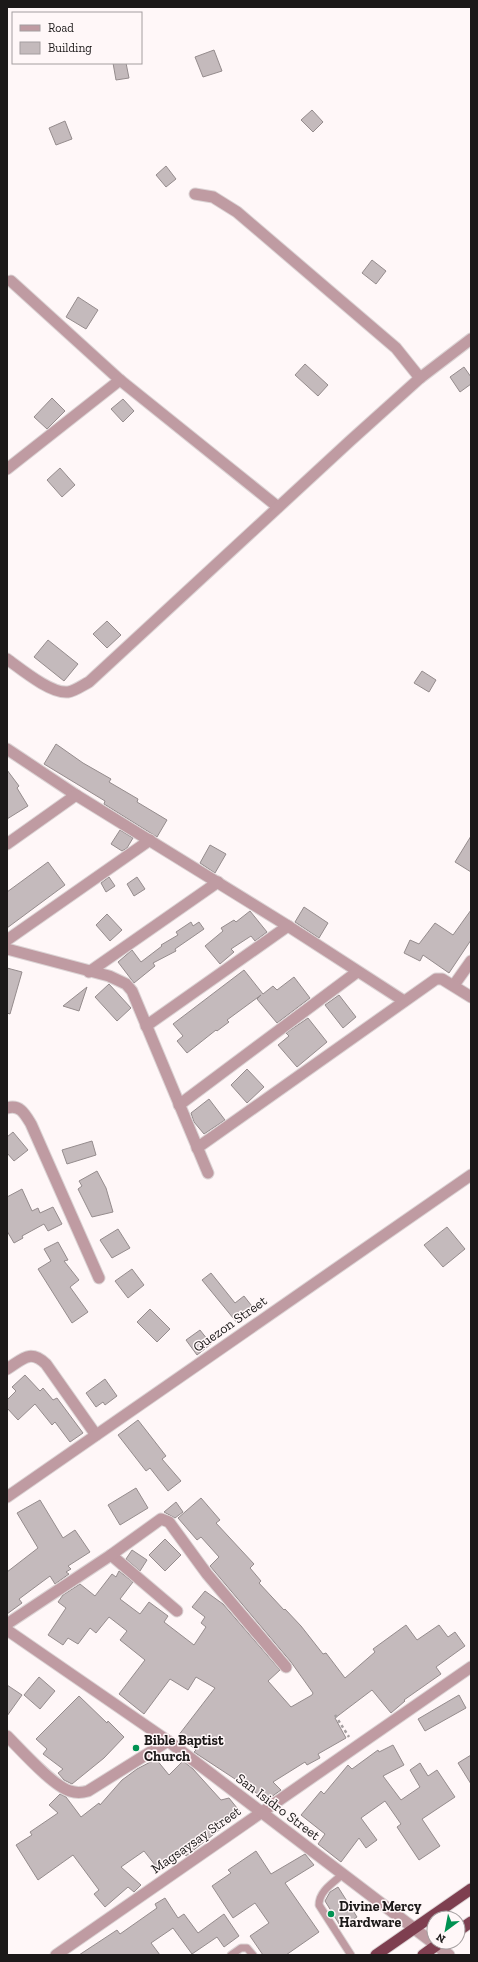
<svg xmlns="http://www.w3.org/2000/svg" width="478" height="1962" font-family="'Zilla Slab',serif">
<rect width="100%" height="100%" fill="#fff7f8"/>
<g fill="#c4babc" stroke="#958c8d">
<polygon points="214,50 222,71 203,77 195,57"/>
<polygon points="113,63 126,63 129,78 116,80"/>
<polygon points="312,110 323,122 313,132 301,120"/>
<polygon points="65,121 72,139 56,145 49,128"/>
<polygon points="166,166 176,179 166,187 156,175"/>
<polygon points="372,260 386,271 376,284 362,273"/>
<polygon points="78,297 98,310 86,329 66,317"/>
<polygon points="305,364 328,385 318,396 295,375"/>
<polygon points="464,367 471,377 471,384 460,392 450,377"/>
<polygon points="52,398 65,411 47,429 34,417"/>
<polygon points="123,399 134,411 123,422 111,409"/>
<polygon points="60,468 75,485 62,497 47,480"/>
<polygon points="107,621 121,635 107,648 93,634"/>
<polygon points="48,640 78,664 64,681 34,657"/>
<polygon points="422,671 436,680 429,692 414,683"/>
<polygon points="56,744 83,763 111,779 109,782 138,799 137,802 167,820 157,837 104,804 105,801 44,764"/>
<polygon points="7,770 19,786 17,788 28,806 7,819"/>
<polygon points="120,830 133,838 127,848 122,851 111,844"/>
<polygon points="471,836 471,872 455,862"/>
<polygon points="210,845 226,854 215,873 200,863"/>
<polygon points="48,862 65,885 7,928 7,892"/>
<polygon points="109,877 115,886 106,892 101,883"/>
<polygon points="137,877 145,889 134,896 127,884"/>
<polygon points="304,907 328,923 319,938 295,922"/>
<polygon points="471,910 471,940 449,973 423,955 420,961 404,953 410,940 419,944 435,923 453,935"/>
<polygon points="250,911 267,932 255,941 251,936 231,949 234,952 220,964 205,946 223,931 221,928 234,920 236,922"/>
<polygon points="107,914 122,930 110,941 96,925"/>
<polygon points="191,922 193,926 199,922 204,929 175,949 176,951 153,963 155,966 134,983 118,962 132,950 141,962 162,946 161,945 178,935 176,932"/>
<polygon points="7,968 22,972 10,1014 7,1013"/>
<polygon points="244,970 263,994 273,986 277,990 294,977 310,998 277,1023 257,999 261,995 227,1020 229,1022 217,1031 216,1030 187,1053 177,1041 183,1036 173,1024"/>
<polygon points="109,984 131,1008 117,1021 95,997"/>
<polygon points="87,987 79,1011 63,1006"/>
<polygon points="339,995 356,1017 343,1028 325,1005"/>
<polygon points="308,1018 327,1042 297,1067 278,1045 289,1036 286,1033"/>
<polygon points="247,1069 264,1087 247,1103 231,1085"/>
<polygon points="209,1099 225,1120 204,1134 194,1122 191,1113"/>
<polygon points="13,1132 28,1150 14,1161 7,1153 7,1137"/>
<polygon points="92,1141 96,1155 67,1164 62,1150"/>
<polygon points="97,1171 106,1188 113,1212 92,1217 78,1189 82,1186 79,1181"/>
<polygon points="22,1189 32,1211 38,1208 40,1213 53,1207 62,1224 48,1231 44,1224 22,1236 23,1238 14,1243 7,1231 7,1197"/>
<polygon points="447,1227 465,1249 443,1267 424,1245"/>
<polygon points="118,1229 130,1248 112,1258 100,1240"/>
<polygon points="58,1242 68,1260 64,1261 79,1280 70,1287 88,1312 72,1323 38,1269 51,1261 44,1249"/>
<polygon points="132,1269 144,1285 128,1298 115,1281"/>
<polygon points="211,1273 235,1303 244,1296 255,1310 238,1324 202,1280"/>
<polygon points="150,1309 170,1329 157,1342 137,1322"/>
<polygon points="200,1330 211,1344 197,1355 186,1340"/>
<polygon points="25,1375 40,1391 43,1388 53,1400 57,1398 83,1433 70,1442 55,1422 52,1425 35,1404 18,1420 7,1408 7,1400 16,1391 12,1387"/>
<polygon points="105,1379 117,1396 105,1405 103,1402 96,1407 86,1393"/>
<polygon points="138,1420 166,1456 162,1459 181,1481 168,1491 150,1468 146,1471 118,1435"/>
<polygon points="136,1488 148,1508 120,1525 108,1505"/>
<polygon points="201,1498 220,1520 216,1523 254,1564 250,1568 261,1581 259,1583 284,1610 285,1609 301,1626 323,1654 326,1653 345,1678 375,1652 373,1649 406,1625 417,1640 439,1625 448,1637 455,1632 465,1646 436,1667 441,1674 404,1700 405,1701 391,1713 372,1690 335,1718 346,1738 318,1754 320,1758 307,1765 305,1762 273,1782 281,1790 267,1800 200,1756 194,1752 196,1750 178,1736 215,1688 196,1677 188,1690 170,1679 144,1714 119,1694 145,1660 120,1640 127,1631 109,1617 96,1633 90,1628 78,1644 68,1638 63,1645 48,1635 66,1608 58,1602 63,1595 80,1584 95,1596 112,1574 116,1577 119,1571 133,1582 120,1599 140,1614 149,1602 168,1616 164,1622 194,1645 206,1627 201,1623 205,1617 192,1607 205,1591 223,1604 280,1670 268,1681 291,1707 312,1695 313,1693 291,1662 210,1566 219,1557 201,1537 197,1540 178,1518"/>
<polygon points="40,1500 63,1538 75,1530 90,1552 68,1566 71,1569 66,1572 69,1574 55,1584 50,1576 19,1599 22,1603 7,1614 7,1572 38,1548 17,1513"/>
<polygon points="176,1502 183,1512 175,1518 164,1512"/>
<polygon points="165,1539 181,1555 165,1571 149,1555"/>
<polygon points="132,1550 147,1560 140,1571 126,1559"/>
<polygon points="39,1677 55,1691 40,1709 24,1695"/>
<polygon points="7,1685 22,1695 7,1716"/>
<polygon points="459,1695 466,1708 425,1731 418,1719"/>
<polygon points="79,1696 107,1723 108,1721 124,1737 104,1758 72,1784 64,1780 58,1773 63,1769 43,1754 47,1749 36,1739"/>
<polygon points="393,1745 404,1765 383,1776 401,1800 420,1787 410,1770 420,1763 428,1776 437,1770 455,1797 422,1819 440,1846 419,1860 397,1827 401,1824 385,1801 361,1818 377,1840 366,1848 359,1838 341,1862 318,1844 325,1834 301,1815 321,1791 324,1794 348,1765 352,1769 378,1750 379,1752"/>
<polygon points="471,1755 471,1784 458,1763"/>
<polygon points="156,1759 169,1775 183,1761 193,1769 221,1800 229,1798 241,1813 186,1856 183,1852 159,1870 144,1851 121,1867 141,1885 134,1892 128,1887 105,1907 94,1894 99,1890 73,1855 38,1880 16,1845 32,1835 30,1832 58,1813 49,1805 60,1794 66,1797 81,1817 99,1803 100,1805 122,1780 137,1769"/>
<polygon points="256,1851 271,1874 305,1854 314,1865 285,1883 319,1932 286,1955 263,1955 250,1936 269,1923 255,1903 233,1918 212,1886 231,1873 228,1870"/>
<polygon points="338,1887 357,1917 341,1927 325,1901 330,1892"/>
<polygon points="165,1898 178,1918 184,1914 198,1933 224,1914 239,1936 224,1947 217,1937 192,1954 173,1928 151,1943 160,1955 79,1955 117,1930 120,1934 157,1908 155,1904"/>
</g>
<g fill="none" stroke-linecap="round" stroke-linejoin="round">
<g stroke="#dbd3d4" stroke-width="9">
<g id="service">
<path d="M343,1874C333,1883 319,1891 319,1905L351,1955"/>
<polyline points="231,1955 241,1948 247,1948 253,1955"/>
</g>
</g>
<g stroke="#dbd3d4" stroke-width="13">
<g id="minor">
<polyline points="195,194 213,197 237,212 396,348 420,378"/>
<polyline points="11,281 120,380 278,507"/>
<polyline points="7,469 120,380"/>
<path d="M7,659C21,669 51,694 68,692C75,691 83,685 89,682L350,441L420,378L471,339"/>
<polyline points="7,749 76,795 288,926 404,1001"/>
<polyline points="7,844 76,795"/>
<polyline points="7,940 150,840"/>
<polyline points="7,949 109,976 126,984 132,991 208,1173"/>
<polyline points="89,972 218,882"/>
<polyline points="454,985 471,961"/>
<polyline points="146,1026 288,926"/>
<polyline points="179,1105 357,972"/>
<path d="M7,1108C20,1104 25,1114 31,1124L99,1278"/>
<polyline points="197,1148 436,979 442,979 471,997"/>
<path d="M7,1369C23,1359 30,1349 46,1364L96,1435"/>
<polyline points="111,1555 177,1611"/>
<polyline points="7,1624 111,1555 161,1519 169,1522 207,1574 286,1667"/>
<path d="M7,1736C21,1750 53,1786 70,1791C76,1793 81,1793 88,1791L168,1741"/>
<polyline points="56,1955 471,1667"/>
</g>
</g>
<g stroke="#dbd3d4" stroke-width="13">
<g id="tertiary">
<polyline points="7,1497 471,1175"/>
<polyline points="7,1630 168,1741 449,1955"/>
</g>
</g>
<g stroke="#dbd3d4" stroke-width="13">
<g id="trunk">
<polyline points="458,1931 471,1922"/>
<polyline points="376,1955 471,1889"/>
<polyline points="423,1955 441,1942"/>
</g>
</g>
<polyline stroke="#a59fa0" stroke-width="2.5" stroke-dasharray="3 3" stroke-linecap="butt" points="335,1715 349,1737"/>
<use href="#service" stroke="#bf9ba2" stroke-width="7"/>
<use href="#minor" stroke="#bf9ba2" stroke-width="11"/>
<use href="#tertiary" stroke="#bf9ba2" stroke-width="11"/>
<use href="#trunk" stroke="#7e3f50" stroke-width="11"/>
</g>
<g fill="#009252" stroke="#fff7f8" stroke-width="1.5">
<circle cx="136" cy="1748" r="4"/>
<circle cx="331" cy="1914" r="4"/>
</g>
<g text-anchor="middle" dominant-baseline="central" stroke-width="3" stroke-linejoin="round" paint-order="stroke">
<g font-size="14" fill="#1c1919" stroke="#fff7f8">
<text transform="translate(230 1324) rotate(-35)">Quezon Street</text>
<text transform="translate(278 1807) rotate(37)">San Isidro Street</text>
<text transform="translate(196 1840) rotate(-35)">Magsaysay Street</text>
</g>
<g font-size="14" font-weight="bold" fill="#1c1919" stroke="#fff7f8" text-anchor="start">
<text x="144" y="1740">Bible Baptist<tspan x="144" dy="16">Church</tspan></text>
<text x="339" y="1906">Divine Mercy<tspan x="339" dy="16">Hardware</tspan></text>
</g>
</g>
<rect width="478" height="1962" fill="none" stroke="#1c1919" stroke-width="16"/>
<rect x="12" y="12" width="130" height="52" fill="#fff7f8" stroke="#a49e9f"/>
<rect x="20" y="25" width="20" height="6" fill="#bf9ba2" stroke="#a49e9f"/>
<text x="48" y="32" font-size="12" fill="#1c1919">Road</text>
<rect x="20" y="42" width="20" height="12" fill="#c4babc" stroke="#a49e9f"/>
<text x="48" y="52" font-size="12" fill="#1c1919">Building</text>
<g transform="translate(446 1930) rotate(212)"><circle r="19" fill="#fff7f8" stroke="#a49e9f"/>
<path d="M0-3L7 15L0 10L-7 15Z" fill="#009252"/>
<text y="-6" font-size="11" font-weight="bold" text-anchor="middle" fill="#1c1919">N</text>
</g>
</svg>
